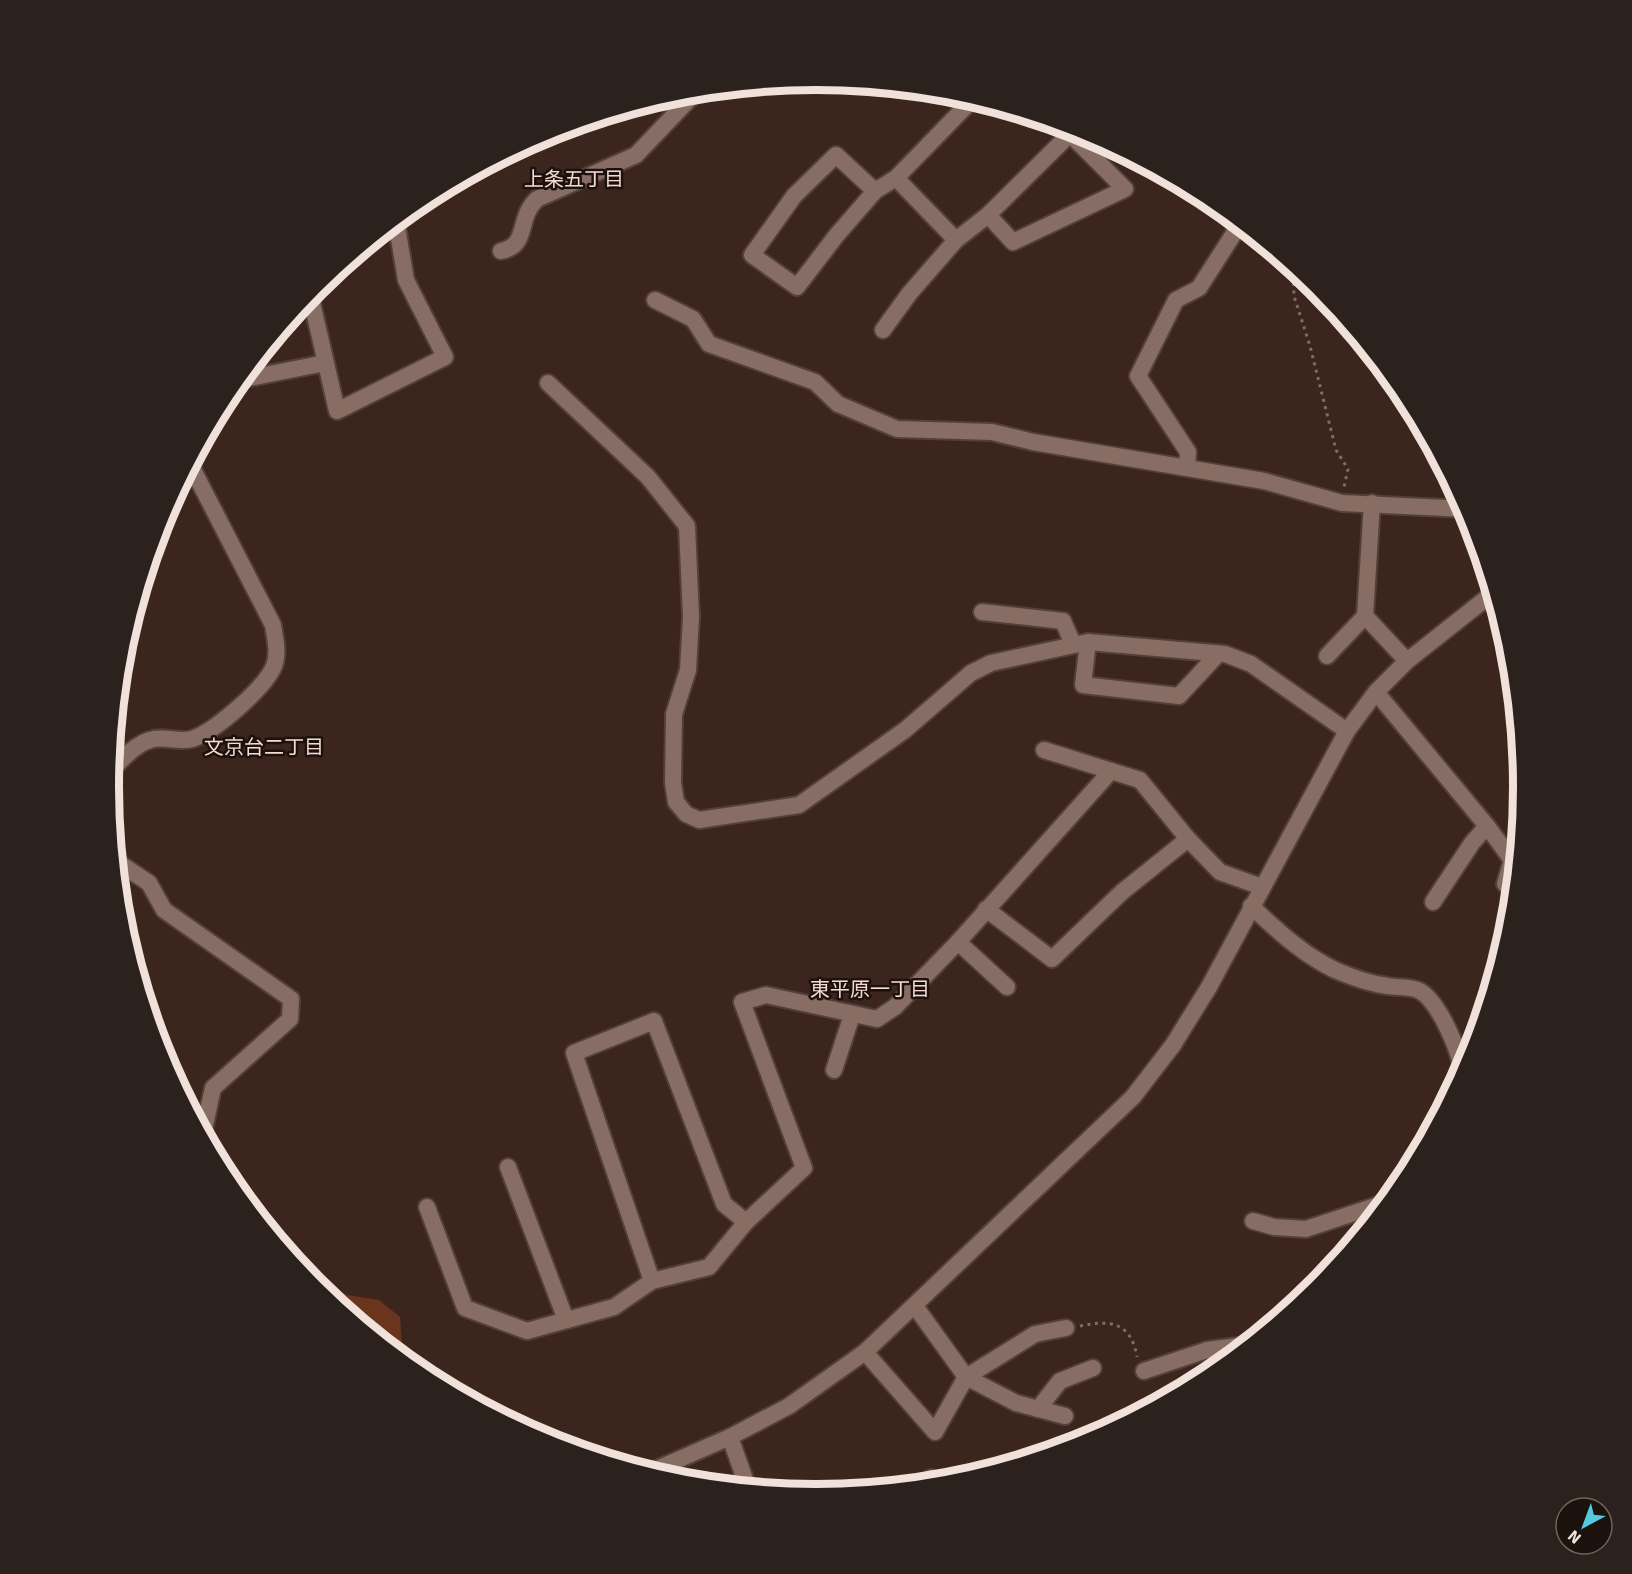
<svg xmlns="http://www.w3.org/2000/svg" width="1632" height="1574" font-family="Signika,'Noto Sans JP',sans-serif">
<rect width="100%" height="100%" fill="#3b251d"/>
<g fill="#6b341d">
<polygon points="160,525 170,530 163,557 149,560"/>
<polygon points="305,1274 347,1295 379,1300 400,1317 402,1346 399,1356 315,1287"/>
</g>
<g fill="none" stroke-linecap="round" stroke-linejoin="round">
<g stroke="#534139" stroke-width="20">
<g id="minor">
<polyline points="896,178 956,240"/>
<polyline points="875,191 836,155 794,196 752,255 797,287 836,236 875,191 896,178 973,99"/>
<polyline points="988,215 1013,242 1125,189 1070,134"/>
<path d="M501,251C530,245 516,219 537,199L636,155L697,91"/>
<polyline points="310,294 337,411 445,357 406,280 396,221"/>
<polyline points="655,300 693,319 709,344 815,382 838,404 897,429 992,432 1033,442 1264,481 1342,503 1466,509"/>
<polyline points="883,330 909,294 956,240 988,215 1074,130"/>
<polyline points="239,380 325,363"/>
<polyline points="548,383 648,477 687,526 691,617 688,670 674,714 673,783 676,802 686,814 699,820 799,805 905,730 971,673 991,663 1088,642 1225,654 1251,664 1347,731"/>
<polyline points="1187,468 1188,452 1138,376 1176,300 1199,288 1240,224"/>
<polyline points="1372,503 1365,616 1407,661"/>
<polyline points="982,612 1063,621 1073,644"/>
<polyline points="1088,642 1083,685 1179,696 1218,654"/>
<polyline points="1327,656 1365,616"/>
<polyline points="1376,692 1487,826 1512,860 1505,884"/>
<polyline points="1044,750 1140,780 1188,839 1220,872 1262,887"/>
<path d="M110,771C122,760 134,745 150,740C163,735 179,743 192,739C214,732 265,688 274,666C279,653 275,638 273,625L190,464"/>
<polyline points="116,861 149,883 164,910 291,999 290,1019 213,1088 203,1134"/>
<polyline points="1433,902 1472,843 1487,826"/>
<path d="M1251,906C1278,931 1302,954 1335,970C1351,977 1371,984 1388,986C1398,988 1411,986 1420,991C1440,1003 1458,1049 1463,1071"/>
<polyline points="986,909 1052,959 1122,892 1188,839"/>
<polyline points="958,942 1007,987"/>
<polyline points="834,1070 852,1015"/>
<polyline points="508,1167 566,1320"/>
<polyline points="427,1207 465,1308 527,1331 614,1307 652,1281 574,1053 654,1021 724,1204 746,1222 804,1168 742,1002 766,995 877,1019 895,1007 958,942 1111,771"/>
<polyline points="1253,1221 1274,1227 1306,1229 1387,1202"/>
<polyline points="652,1281 709,1267 746,1222"/>
<polyline points="915,1306 966,1377 1035,1334 1066,1328"/>
<polyline points="865,1352 935,1432 966,1377 1016,1403 1065,1416"/>
<polyline points="1144,1371 1207,1350 1246,1345"/>
<polyline points="1038,1409 1060,1381 1093,1368"/>
<polyline points="730,1437 748,1488"/>
<polyline points="650,1472 730,1437 789,1406 865,1352 1133,1097 1173,1045 1209,987 1347,731 1376,692 1407,661 1493,593"/>
<polyline points="931,1478 932,1483"/>
</g>
</g>
<g stroke="#806d66" stroke-width="3" stroke-dasharray="3 4.5" stroke-linecap="butt">
<polyline points="1293,268 1294,296 1310,346 1336,450 1348,469 1344,487"/>
<path d="M1080,1326C1109,1320 1131,1321 1137,1357"/>
</g>
<use href="#minor" stroke="#876d63" stroke-width="16"/>
</g>
<g text-anchor="middle" dominant-baseline="central" stroke-width="5" stroke-linejoin="round" paint-order="stroke">
<g font-size="20" fill="#f7d9ce" stroke="#1b110d">
<text x="574" y="179">上条五丁目</text>
<text x="264" y="747">文京台二丁目</text>
<text x="870" y="989">東平原一丁目</text>
</g>
</g>
<path d="M0 0H1632V1574H0ZM119 787a697 697 0 1 1 1394 0a697 697 0 1 1-1394 0Z" fill="#2c221d" fill-rule="evenodd"/>
<path fill="none" stroke="#f0e1db" stroke-width="8" d="M119 787a697 697 0 1 1 1394 0a697 697 0 1 1-1394 0Z"/>
<g transform="translate(1584 1526) rotate(221)"><circle r="28" fill="#1b110d" stroke="#70645f" stroke-width="1.5"/>
<path d="M0-4.5L10 22L0 15L-10 22Z" fill="#55cadf"/>
<text y="-9" font-size="16" font-weight="bold" text-anchor="middle" fill="#f0e1db">N</text>
</g>
</svg>
